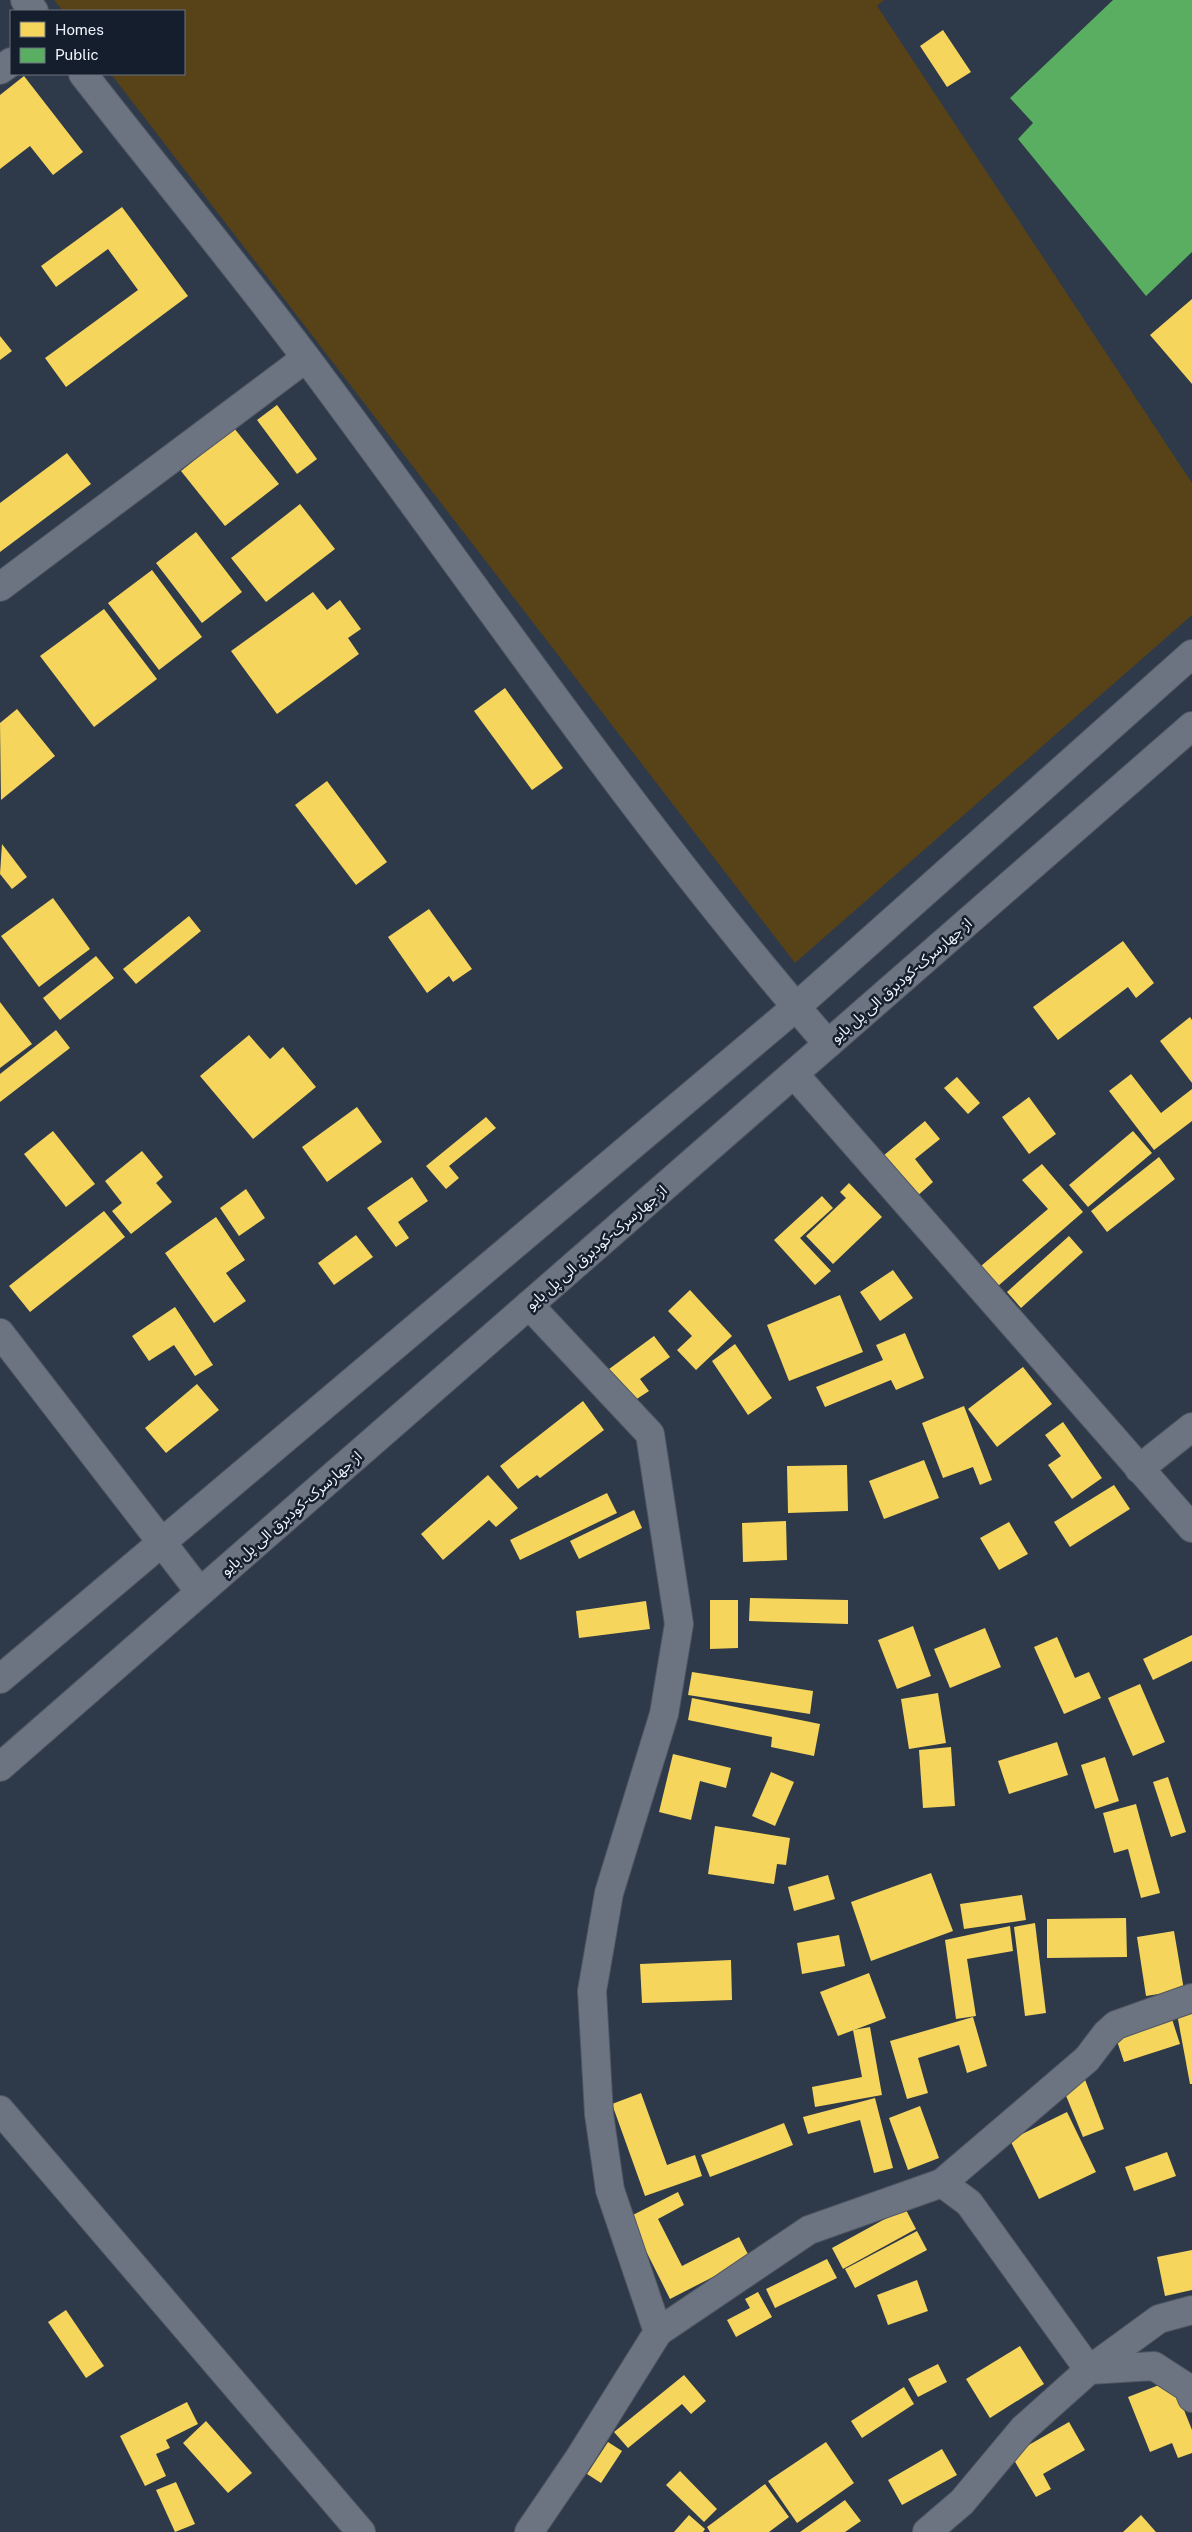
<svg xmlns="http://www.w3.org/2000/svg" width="1192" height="2532" font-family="'Public Sans','Noto Sans Arabic',sans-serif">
<rect width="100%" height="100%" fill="#2e3949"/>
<polygon fill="#584319" points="54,0 884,0 877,6 1192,483 1192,615 795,963 111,74 184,74 184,11 63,11"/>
<g fill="#f6d55c">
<polygon points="943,30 971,72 947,87 920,46"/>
<polygon points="24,76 83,152 53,175 30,146 0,169 0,95"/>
<polygon points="122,207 188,296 66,387 45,358 138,290 108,249 56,287 41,266"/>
<polygon points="1192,299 1192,384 1150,335"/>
<polygon points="0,336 12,351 0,360"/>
<polygon points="277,405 317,459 297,474 257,420"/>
<polygon points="234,428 279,484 225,526 181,471"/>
<polygon points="67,453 91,484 0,552 0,503"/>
<polygon points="300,504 335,549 266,602 231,558"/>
<polygon points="196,532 242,592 202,623 156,563"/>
<polygon points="152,570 202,637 159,670 108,603"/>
<polygon points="313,592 327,610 340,600 361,629 348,638 359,654 277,714 231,651"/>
<polygon points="104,609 157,679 94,727 40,656"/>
<polygon points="505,688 563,768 532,790 474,711"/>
<polygon points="17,709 55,756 1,800 0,723"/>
<polygon points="327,781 387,862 356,885 295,805"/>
<polygon points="2,844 27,877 12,889 0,874"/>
<polygon points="53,898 90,949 39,987 1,936"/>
<polygon points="429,909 472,969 453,982 449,976 427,993 388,937"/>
<polygon points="189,916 201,931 136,984 123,969"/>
<polygon points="1123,941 1154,983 1136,998 1128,987 1058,1040 1033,1007"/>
<polygon points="96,956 114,978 60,1020 43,998"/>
<polygon points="0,1002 32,1044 0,1068"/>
<polygon points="1190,1017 1192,1020 1192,1083 1160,1041"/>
<polygon points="56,1030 70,1048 0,1102 0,1074"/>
<polygon points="249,1035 270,1059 283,1047 316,1087 253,1139 200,1076"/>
<polygon points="1131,1074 1161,1113 1192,1089 1192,1121 1154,1150 1109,1091"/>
<polygon points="957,1077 980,1103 968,1114 944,1088"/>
<polygon points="1029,1097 1056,1134 1029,1154 1002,1117"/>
<polygon points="357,1107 382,1142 327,1182 302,1147"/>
<polygon points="486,1117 496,1128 449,1166 459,1178 446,1189 426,1166"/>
<polygon points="925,1121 940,1139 915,1159 933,1182 916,1197 883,1156"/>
<polygon points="53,1131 95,1184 66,1207 24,1154"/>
<polygon points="1133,1131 1152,1153 1088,1207 1069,1185"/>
<polygon points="142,1151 163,1177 156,1183 172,1202 131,1234 112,1211 122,1203 105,1181"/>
<polygon points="1159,1157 1175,1179 1107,1232 1091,1211"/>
<polygon points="1042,1164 1083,1212 998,1286 981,1266 1048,1209 1022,1180"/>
<polygon points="412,1177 428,1201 398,1222 409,1238 396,1247 367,1208"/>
<polygon points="849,1183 882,1217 833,1264 806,1236 846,1198 840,1192"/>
<polygon points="246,1189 265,1218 239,1236 220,1208"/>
<polygon points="822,1196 833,1208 800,1238 831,1271 815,1285 774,1240"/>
<polygon points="104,1211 125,1237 30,1312 9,1286"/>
<polygon points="216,1217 245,1260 226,1273 246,1301 214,1323 165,1253"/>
<polygon points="356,1235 373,1257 334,1285 318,1263"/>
<polygon points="1069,1236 1083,1252 1021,1308 1007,1292"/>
<polygon points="893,1270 913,1298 880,1321 860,1292"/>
<polygon points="690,1290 732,1336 696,1370 677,1350 692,1336 668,1311"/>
<polygon points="840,1295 863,1352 789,1381 767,1325"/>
<polygon points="175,1307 213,1365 195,1376 174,1345 149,1361 132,1336"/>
<polygon points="905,1333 924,1378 896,1390 891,1380 825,1407 816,1387 883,1360 876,1345"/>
<polygon points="654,1336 670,1357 640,1379 649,1391 629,1404 605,1372"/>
<polygon points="735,1344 772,1398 748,1415 712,1361"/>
<polygon points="1023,1367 1052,1404 997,1447 968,1409"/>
<polygon points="197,1384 219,1410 166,1453 145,1428"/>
<polygon points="583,1401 604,1430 540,1478 537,1475 518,1489 500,1466"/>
<polygon points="964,1406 992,1480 980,1485 973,1467 943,1478 922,1423"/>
<polygon points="1063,1422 1102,1478 1072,1499 1048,1465 1061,1456 1045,1435"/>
<polygon points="924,1460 939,1498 884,1519 869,1481"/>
<polygon points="847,1465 848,1511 788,1513 787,1466"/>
<polygon points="488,1475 518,1508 496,1527 489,1520 443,1560 421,1534"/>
<polygon points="1114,1485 1130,1509 1070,1547 1054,1522"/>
<polygon points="607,1493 617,1513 520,1560 510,1540"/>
<polygon points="634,1510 642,1528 579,1559 570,1541"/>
<polygon points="786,1521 787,1560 743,1562 742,1523"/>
<polygon points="1009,1522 1028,1554 999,1570 980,1538"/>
<polygon points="750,1598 848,1600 848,1624 749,1621"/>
<polygon points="710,1600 738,1600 738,1648 710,1649"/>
<polygon points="646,1601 650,1629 579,1638 576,1611"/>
<polygon points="913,1626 931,1676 897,1689 878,1640"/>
<polygon points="985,1628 1001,1667 950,1688 934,1649"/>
<polygon points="1192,1635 1192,1661 1153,1680 1143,1659"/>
<polygon points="1057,1637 1075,1678 1089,1672 1101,1698 1064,1714 1034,1647"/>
<polygon points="692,1672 813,1691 810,1714 688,1695"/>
<polygon points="1140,1684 1165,1742 1133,1756 1108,1698"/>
<polygon points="938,1693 946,1743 909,1749 901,1699"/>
<polygon points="692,1698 820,1724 814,1756 771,1747 772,1737 688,1720"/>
<polygon points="1057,1742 1068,1775 1009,1794 998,1761"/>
<polygon points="951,1747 955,1806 923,1808 919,1750"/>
<polygon points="673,1754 731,1768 726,1788 700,1781 691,1820 659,1812"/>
<polygon points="1105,1757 1119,1801 1095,1809 1081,1765"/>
<polygon points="771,1772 794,1782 775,1826 752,1816"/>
<polygon points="1168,1777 1186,1832 1171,1837 1153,1782"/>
<polygon points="1136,1804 1160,1893 1141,1898 1128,1849 1114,1853 1103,1813"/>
<polygon points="715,1826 790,1838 786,1865 777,1864 774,1884 708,1874"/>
<polygon points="931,1873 953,1931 871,1961 851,1902"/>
<polygon points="828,1875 835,1899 794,1911 788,1887"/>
<polygon points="1022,1895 1026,1920 964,1929 960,1904"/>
<polygon points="1126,1918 1127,1957 1047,1958 1047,1919"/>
<polygon points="1035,1923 1046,2013 1025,2016 1014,1927"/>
<polygon points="1010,1926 1013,1951 967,1959 976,2016 956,2019 945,1940"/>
<polygon points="1174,1931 1184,1990 1146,1996 1137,1937"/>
<polygon points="839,1935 845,1966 802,1974 797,1943"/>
<polygon points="731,1960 732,2000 642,2003 640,1964"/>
<polygon points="869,1973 886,2018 838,2036 820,1992"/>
<polygon points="1192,2012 1192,2084 1190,2084 1177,2014"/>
<polygon points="1171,2016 1180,2044 1124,2062 1115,2035"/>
<polygon points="973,2017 987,2066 967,2073 959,2045 918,2058 928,2093 907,2099 890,2041"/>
<polygon points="870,2027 882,2095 815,2107 812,2087 862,2077 853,2030"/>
<polygon points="1084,2077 1104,2129 1083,2137 1062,2086"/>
<polygon points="641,2093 667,2165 695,2155 702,2176 645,2196 612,2104"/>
<polygon points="875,2098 893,2168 874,2173 860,2120 808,2134 803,2117"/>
<polygon points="920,2106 939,2158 908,2170 889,2118"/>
<polygon points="1067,2112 1096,2172 1039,2199 1010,2140"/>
<polygon points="784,2123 793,2145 710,2177 701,2155"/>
<polygon points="1167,2152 1176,2176 1134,2191 1125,2167"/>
<polygon points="678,2192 684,2205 658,2219 682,2266 739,2237 750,2258 670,2299 629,2217"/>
<polygon points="905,2208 916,2229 843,2269 832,2248"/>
<polygon points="917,2231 927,2250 855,2288 845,2269"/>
<polygon points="1192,2250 1192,2290 1165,2296 1157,2257"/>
<polygon points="827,2259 837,2278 775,2308 766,2289"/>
<polygon points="917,2280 928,2311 888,2325 877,2295"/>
<polygon points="758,2292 772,2317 736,2337 727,2320 750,2308 745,2299"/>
<polygon points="66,2310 104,2366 86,2378 48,2322"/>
<polygon points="1020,2346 1044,2384 990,2418 966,2379"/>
<polygon points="938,2364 947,2382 918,2397 908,2379"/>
<polygon points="684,2375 706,2401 691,2414 682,2404 628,2448 614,2432"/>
<polygon points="1172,2380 1192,2430 1192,2453 1178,2458 1172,2443 1150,2452 1128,2397"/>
<polygon points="904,2387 914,2404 862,2438 851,2421"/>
<polygon points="187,2402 198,2424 166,2440 170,2448 156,2454 166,2476 145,2486 120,2436"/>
<polygon points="206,2421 252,2473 228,2493 183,2443"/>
<polygon points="1069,2422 1085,2450 1043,2474 1051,2489 1036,2497 1011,2455"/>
<polygon points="608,2442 622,2451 601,2483 587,2474"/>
<polygon points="826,2442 854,2483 797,2523 768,2481"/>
<polygon points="942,2449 957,2475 902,2505 888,2480"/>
<polygon points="680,2471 717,2509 704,2522 666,2485"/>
<polygon points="176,2482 195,2524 175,2532 156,2490"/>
<polygon points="765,2484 789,2517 769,2532 710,2532 707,2527"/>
<polygon points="845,2500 861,2521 845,2532 800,2532"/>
<polygon points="689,2515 705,2529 703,2532 674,2532"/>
<polygon points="1141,2515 1156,2532 1123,2532"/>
</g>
<polygon fill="#5aae61" points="1113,0 1192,0 1192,252 1146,296 1018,139 1033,123 1010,98"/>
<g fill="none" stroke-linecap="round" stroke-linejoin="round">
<g stroke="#505763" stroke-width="30">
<g id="minor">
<polyline points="25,0 34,11"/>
<polyline points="0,70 11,62"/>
<path d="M83,74C157,169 234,262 307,359C479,589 639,827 828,1044"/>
<polyline points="0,587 306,358"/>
<polyline points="794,1074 1192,1528"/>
<polyline points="529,1305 650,1434 679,1624 664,1714 609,1893 592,1991 599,2114 610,2190 658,2332 580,2457 529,2532"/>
<polyline points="1139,1469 1192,1427"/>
<polyline points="0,2110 361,2532"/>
<polyline points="942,2183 1087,2059 1106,2034 1116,2025 1192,1998"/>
<polyline points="658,2332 809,2230 942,2183 969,2203 1089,2370 1159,2319 1192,2310"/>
<polyline points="927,2532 962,2502 1023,2429 1089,2370 1154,2366 1188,2388 1192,2398"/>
</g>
</g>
<g stroke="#505763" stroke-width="30">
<g id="tertiary">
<polyline points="0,1333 200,1592"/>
<polyline points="0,1679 796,1007 1192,654"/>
<polyline points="0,1767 1192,726"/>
</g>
</g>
<use href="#minor" stroke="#6c7481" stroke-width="28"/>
<use href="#tertiary" stroke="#6c7481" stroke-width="28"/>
</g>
<g text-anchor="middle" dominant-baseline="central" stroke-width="5" stroke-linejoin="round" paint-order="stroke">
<g font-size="15" fill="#eff4fc" stroke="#151e2c">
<text transform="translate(901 980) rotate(-41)">از جهارسرک-کودبرق الی پل بایو</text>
<text transform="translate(596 1247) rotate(-41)">از جهارسرک-کودبرق الی پل بایو</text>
<text transform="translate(291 1513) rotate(-41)">از جهارسرک-کودبرق الی پل بایو</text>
</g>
</g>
<rect x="10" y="10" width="175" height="65" fill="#151e2c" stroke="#6c747f"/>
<rect x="20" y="22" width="25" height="15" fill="#f6d55c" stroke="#6c747f"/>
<text x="55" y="35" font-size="15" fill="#eff4fc">Homes</text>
<rect x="20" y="48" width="25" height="15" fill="#5aae61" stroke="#6c747f"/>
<text x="55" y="60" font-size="15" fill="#eff4fc">Public</text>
</svg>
